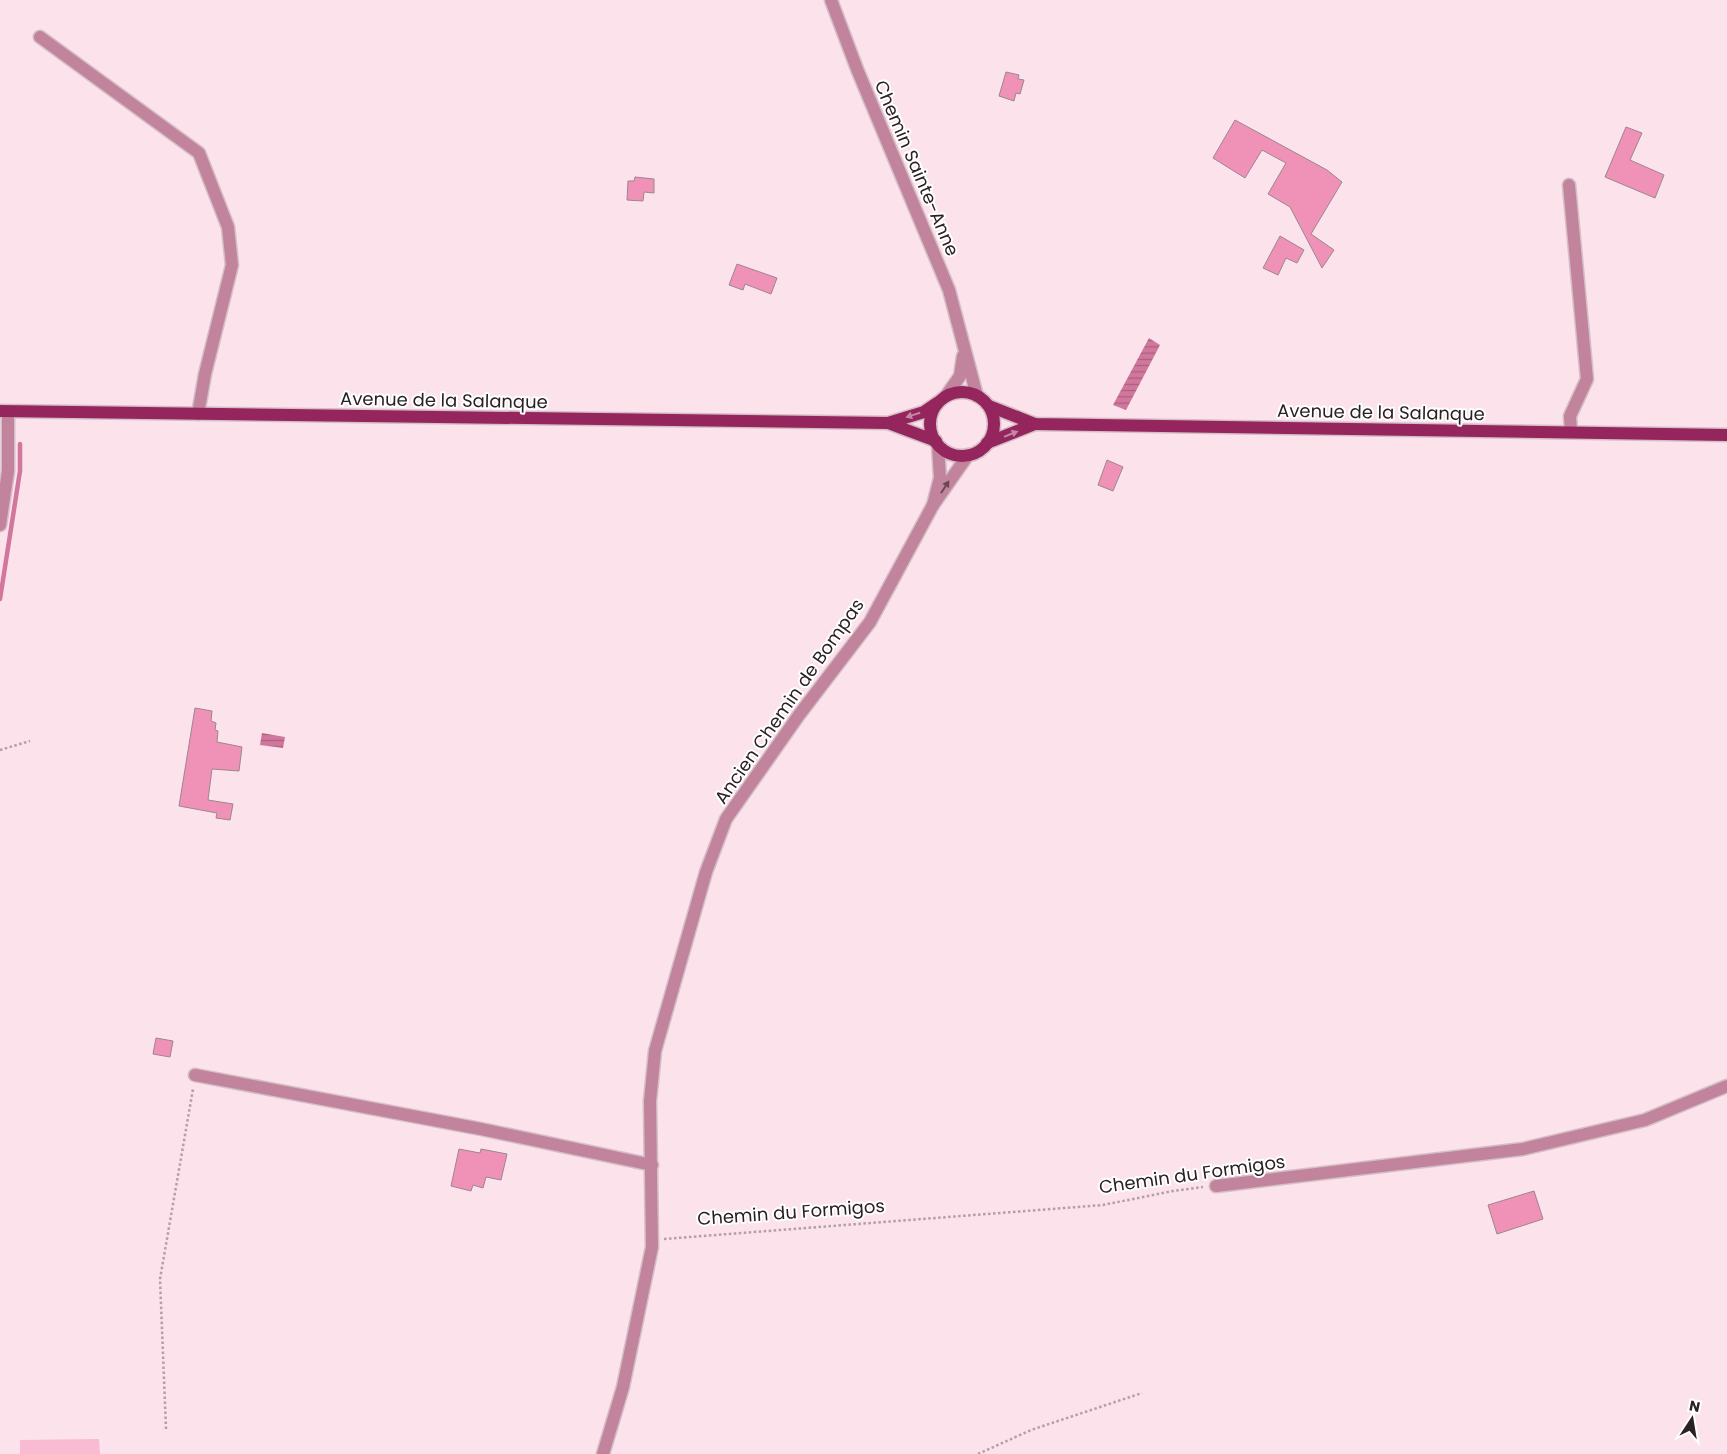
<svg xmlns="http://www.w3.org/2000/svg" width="1727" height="1454" font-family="Poppins,sans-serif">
<defs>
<pattern id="water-rules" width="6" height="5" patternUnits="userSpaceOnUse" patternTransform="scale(1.25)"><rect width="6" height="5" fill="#d1769c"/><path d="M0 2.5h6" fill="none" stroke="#aa607f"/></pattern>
</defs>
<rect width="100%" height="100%" fill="#fbe2eb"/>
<polygon fill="#f8bbd2" points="99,1439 100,1454 20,1454 20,1440"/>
<g fill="url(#water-rules)">
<polygon points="1149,338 1160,345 1126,410 1113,405"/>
<polygon points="262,733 285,737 283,748 260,745"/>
</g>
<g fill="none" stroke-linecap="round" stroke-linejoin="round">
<polyline stroke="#d1769c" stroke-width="4.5" points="0,599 20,471 20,444"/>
</g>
<g fill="#f091b8" stroke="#9c868e">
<polygon points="1006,72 1019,75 1018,79 1024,80 1020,94 1016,93 1014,101 999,96"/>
<polygon points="1235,120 1327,170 1342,182 1311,234 1334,250 1322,268 1290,207 1268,194 1286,163 1262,150 1245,178 1213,158"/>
<polygon points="1626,127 1642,133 1630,160 1664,175 1655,198 1605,177"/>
<polygon points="635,177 654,179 654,193 644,192 643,201 627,200 628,181 634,181"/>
<polygon points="1280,236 1304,250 1297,263 1286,258 1278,275 1263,268"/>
<polygon points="737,264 777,278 771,294 745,284 743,290 729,285"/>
<polygon points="1107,460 1123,467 1113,491 1098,485"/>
<polygon points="195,708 212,711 211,721 216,723 215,730 218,731 217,742 242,747 239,771 212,769 208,800 233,804 230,820 216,818 217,813 179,806"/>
<polygon points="156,1038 173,1041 170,1057 153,1054"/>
<polygon points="459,1149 480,1153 481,1149 507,1154 501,1180 486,1177 483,1188 473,1185 471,1191 451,1186"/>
<polygon points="1534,1191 1543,1219 1497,1234 1488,1205"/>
</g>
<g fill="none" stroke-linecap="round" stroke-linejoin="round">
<g stroke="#d5bfc7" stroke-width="15">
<g id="minor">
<polyline points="831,0 857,69 949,290 977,396"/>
<polyline points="40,37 199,153 228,227 232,265 205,374 198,414"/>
<polyline points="1569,185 1587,379 1570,416 1571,432"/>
<polyline points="946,396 960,376 963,356"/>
<polyline points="938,445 940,478 933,505 968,455"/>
<polyline points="0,525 8,471 8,412"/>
<polyline points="195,1075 481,1129 652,1165"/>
<polyline points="1216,1186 1523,1149 1645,1120 1727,1086"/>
<polyline points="603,1454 623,1387 652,1247 650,1101 655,1051 706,872 726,819 799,715 870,622 933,505"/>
</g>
</g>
<g stroke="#d5bfc7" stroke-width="15">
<g id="major">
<circle cx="962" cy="424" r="32"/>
<polyline points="989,406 1035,424 1727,435"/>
<polyline points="0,411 888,423 924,412 937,403"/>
<polyline points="888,423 936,441"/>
<polyline points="987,443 1035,424"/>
</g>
</g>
<g stroke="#b39fa6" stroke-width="2.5" stroke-dasharray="2.5 2.5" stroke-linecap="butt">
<polyline points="0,750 30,741"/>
<polyline points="664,1239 1103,1205 1173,1191 1203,1187"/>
<polyline points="166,1429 160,1279 193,1089"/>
<polyline points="978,1454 1031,1430 1142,1393"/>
</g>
<use href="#minor" stroke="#c2849c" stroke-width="12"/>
<use href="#major" stroke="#94255d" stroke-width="12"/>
</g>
<defs><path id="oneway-solid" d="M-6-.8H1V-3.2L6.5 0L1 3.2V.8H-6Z" transform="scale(1.25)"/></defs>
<g fill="#c487a6">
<use href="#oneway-solid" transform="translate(913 415) rotate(163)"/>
<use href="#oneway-solid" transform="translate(1011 434) rotate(-22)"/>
</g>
<use fill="#674954" href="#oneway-solid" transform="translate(945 487) rotate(-57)"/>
<g text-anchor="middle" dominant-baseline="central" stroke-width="4" stroke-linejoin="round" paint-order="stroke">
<g font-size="18" fill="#2a2124" stroke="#fff">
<text transform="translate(917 168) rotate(67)">Chemin Sainte-Anne</text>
<text transform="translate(444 400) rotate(1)">Avenue de la Salanque</text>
<text transform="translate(1381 412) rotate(1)">Avenue de la Salanque</text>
<text transform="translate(789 701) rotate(-55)">Ancien Chemin de Bompas</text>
<text transform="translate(1192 1174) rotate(-8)">Chemin du Formigos</text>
<text transform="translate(791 1212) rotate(-4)">Chemin du Formigos</text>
</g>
</g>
<g transform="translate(1692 1419) rotate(12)" stroke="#ffffff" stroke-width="4" paint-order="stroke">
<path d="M0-4L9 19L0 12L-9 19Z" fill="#2a2124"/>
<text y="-8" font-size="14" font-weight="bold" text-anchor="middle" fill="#2a2124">N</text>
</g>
</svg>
